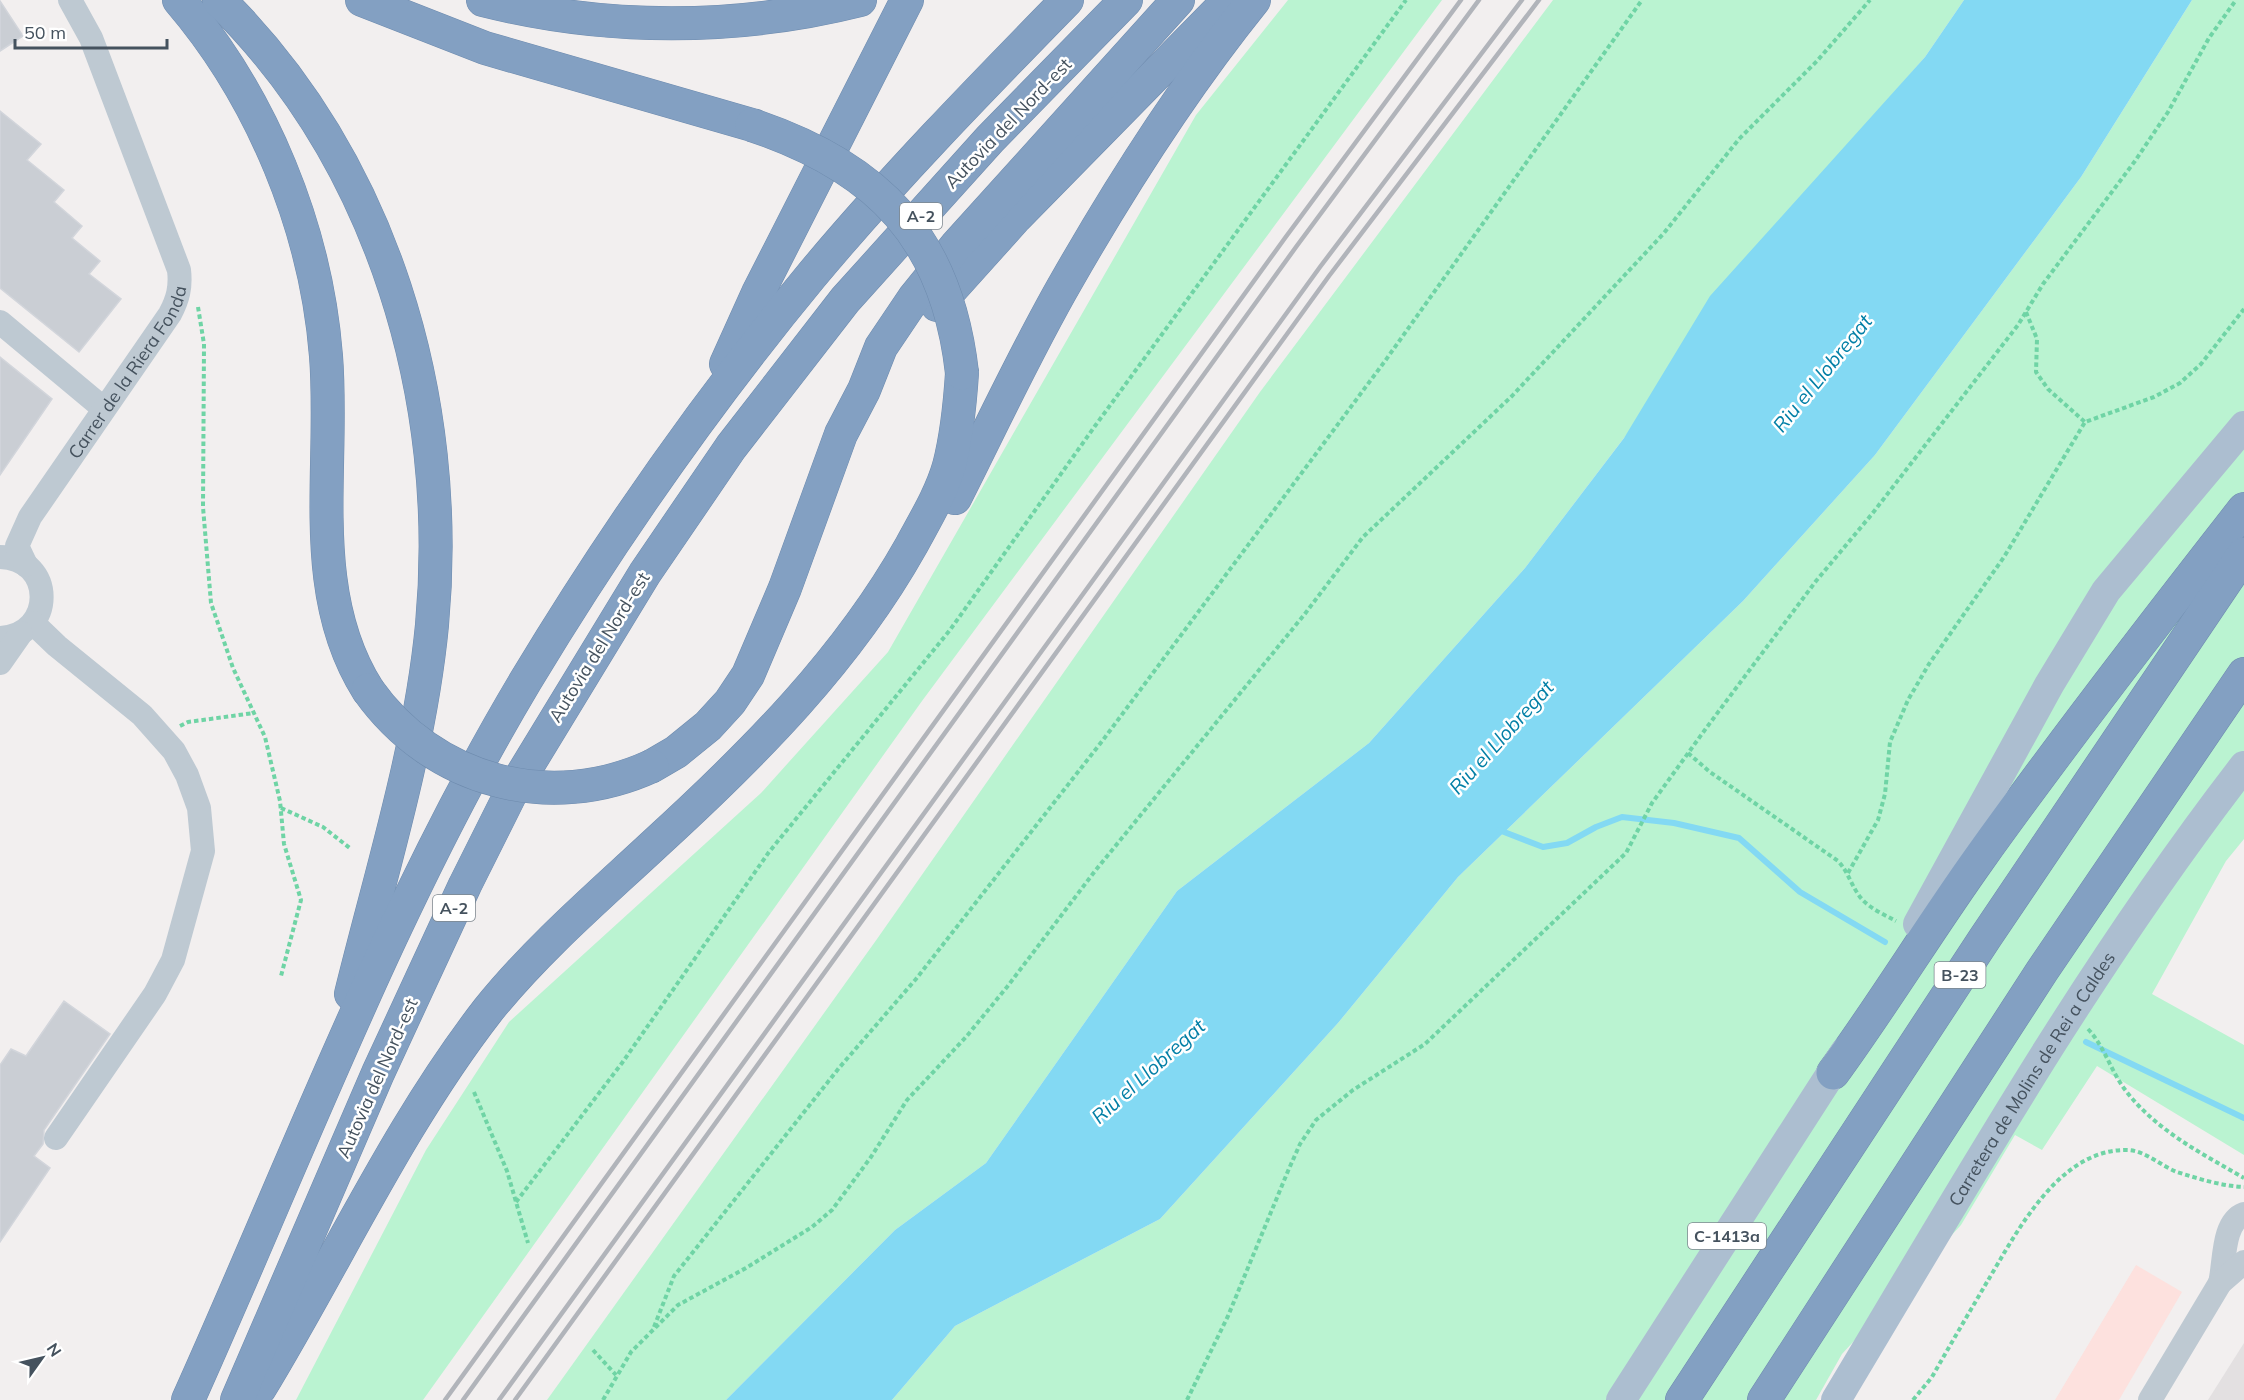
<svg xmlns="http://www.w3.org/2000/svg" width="2244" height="1400" font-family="Mulish,sans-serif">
<rect width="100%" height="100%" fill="#f2efef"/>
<polygon fill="#e3e0e1" points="2244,1343 2244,1400 2208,1400"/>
<polygon fill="#fde1de" points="2136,1265 2182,1292 2119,1400 2055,1400"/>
<g fill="#baf3d1">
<polygon points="1288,0 1442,0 922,701 423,1400 296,1400 426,1150 509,1022 761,793 888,652 1196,115"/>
<polygon points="1553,0 1964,0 1925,57 1840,154 1525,568 1369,743 1177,891 986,1163 895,1230 726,1400 547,1400 877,939 1260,392"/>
<polygon points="2192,0 2244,0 2244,839 2226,861 2152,994 2244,1045 2244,1155 2097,1066 2042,1150 2015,1135 1961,1225 1842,1354 1816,1400 892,1400 955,1326 1160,1219 1338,1023 1458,877 1743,601 1875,455 2081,177"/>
</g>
<polygon fill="#83d9f3" points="1964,0 2192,0 2081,177 1875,455 1743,601 1458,877 1338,1023 1160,1219 955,1326 892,1400 726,1400 895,1230 986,1163 1177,891 1369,743 1525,568 1624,438 1710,296 1925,57"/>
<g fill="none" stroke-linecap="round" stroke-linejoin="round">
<g stroke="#83d9f3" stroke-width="6">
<polyline points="1499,830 1543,847 1567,843 1596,827 1622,817 1674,823 1739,838 1800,892 1885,942"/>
<polyline points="2086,1042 2244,1118"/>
</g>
</g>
<g fill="#caced4" stroke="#d2d5db" stroke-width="1.5">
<polygon points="0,1 23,36 0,51"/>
<polygon points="0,111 41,144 27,160 64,190 54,202 82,226 72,238 100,261 89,274 121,299 79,352 0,288"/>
<polygon points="0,357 52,399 0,475"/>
<polygon points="64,1001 110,1034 44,1130 43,1144 34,1156 50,1168 0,1242 0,1065 11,1049 26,1056"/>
</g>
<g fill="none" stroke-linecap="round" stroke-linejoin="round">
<g stroke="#6e8bae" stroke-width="34">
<g id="highway">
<path d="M179,0C262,97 316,228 326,356C335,467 305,591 368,690"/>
<path d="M219,0C383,161 453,399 432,625C420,750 381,872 351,994"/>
<polyline points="362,0 485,48 752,125"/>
<path d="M483,0C606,31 737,31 860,0"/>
<polyline points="937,305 1016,217 1229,0"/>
<polyline points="726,364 758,293 907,0"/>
<path d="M955,498C992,425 1026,351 1067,280C1123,182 1183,88 1254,0"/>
<polyline points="652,766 676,752 708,726 730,702 748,675 785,588 841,434 864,390 881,347 914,298 956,246 1178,0"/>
<path d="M1833,1073C1884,1003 1929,929 1979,859C2064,740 2154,624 2244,509"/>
<path d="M260,1388C336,1263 398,1126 488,1010C538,948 599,896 658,841C754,753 847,660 911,546C925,520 941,494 949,466C957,435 960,404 962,373"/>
<path d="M188,1400C296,1160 390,907 526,680C611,539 706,403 811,276C891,180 979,90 1067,0"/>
<polyline points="237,1400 378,1073 465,885 511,793 645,573 731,447 845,300 990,139 1126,0"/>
<polyline points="1682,1400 1985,938 2244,554"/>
<polyline points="1764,1400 2042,971 2244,674"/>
</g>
</g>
<g stroke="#6fd4a5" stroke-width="4" stroke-dasharray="4.5 3" stroke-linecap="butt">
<polyline points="198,307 204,344 203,507 211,603 233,668 265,737 280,801 284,844 301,900 281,976"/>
<polyline points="2026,312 2037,339 2036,372 2048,389 2085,422"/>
<polyline points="180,726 188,722 254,713"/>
<path d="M1688,753L1710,772L1838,861C1848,872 1850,882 1858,894C1866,907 1883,914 1896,921"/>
<polyline points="281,808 323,827 351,849"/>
<polyline points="1848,873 1878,820 1885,794 1890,742 1908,700 1929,664 2004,557 2085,422 2154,397 2180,383 2201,364 2244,309"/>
<path d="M2088,1029C2105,1047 2111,1072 2126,1091C2157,1131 2201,1153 2244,1178"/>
<polyline points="474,1092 507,1171 528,1243"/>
<polyline points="516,1202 622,1063 769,852 950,630 1095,426 1406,0"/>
<polyline points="654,1327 674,1276 839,1068 916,979 1103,740 1385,361 1642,0"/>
<polyline points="593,1350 616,1375"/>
<polyline points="603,1400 631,1352 678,1305 746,1268 812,1227 832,1210 871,1157 907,1100 966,1037 1007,987 1095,871 1304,615 1363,537 1512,396 1664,233 1739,139 1817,61 1870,0"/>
<polyline points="1187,1400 1228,1316 1288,1171 1300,1144 1316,1120 1353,1090 1425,1044 1626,853 1652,803 1707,727 1816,581 1872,514 2018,325 2043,284 2135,161 2168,112 2209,38 2236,0"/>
<path d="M1913,1400L1932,1377C1950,1345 1969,1313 1987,1282C2017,1232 2059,1148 2128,1150C2146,1151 2161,1166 2177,1172C2199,1179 2222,1186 2244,1187"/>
</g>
<g stroke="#bec9d2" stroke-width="24">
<polyline points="0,322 103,408"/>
<path d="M0,557C55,558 56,635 0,638"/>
<path id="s1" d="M26,565L17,546L30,517L170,314C178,299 181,287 179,270L91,38L70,0"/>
<polyline points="33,623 57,646 142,715 174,751 187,775 199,808 203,851 173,960 155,994 56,1138"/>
<polyline points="0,663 21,633"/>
<path d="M2220,1283C2225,1263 2222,1222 2244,1214"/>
<polyline points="2150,1400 2220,1283 2244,1262"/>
</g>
<g stroke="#acbed0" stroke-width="30">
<polyline points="1918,924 2049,685 2106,591 2244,426"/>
<polyline points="1621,1400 1845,1052"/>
<path id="s2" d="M1836,1400C1965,1185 2090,965 2244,766"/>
</g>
<use href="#highway" stroke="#83a0c2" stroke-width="33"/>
<g stroke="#b1b4ba" stroke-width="4.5">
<polyline points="445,1400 1285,238 1461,0"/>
<polyline points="463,1400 1296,247 1479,0"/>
<polyline points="499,1400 1320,267 1522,0"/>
<polyline points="515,1400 1329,276 1539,0"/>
</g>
<g stroke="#6e8bae" stroke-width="34" stroke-linecap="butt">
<g id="highway-bridge">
<path d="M752,125C878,167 947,238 962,373"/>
<path d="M368,690C433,782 550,813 652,766"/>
</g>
</g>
<use href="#highway-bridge" stroke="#83a0c2" stroke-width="33"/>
</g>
<g text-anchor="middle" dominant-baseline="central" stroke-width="5" stroke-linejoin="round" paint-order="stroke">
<g fill="#fff" stroke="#7d868e" stroke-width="1.5">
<rect x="900" y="203" width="42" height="26" rx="4.5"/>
<rect x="433" y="895" width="42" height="26" rx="4.5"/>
<rect x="1934.5" y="962" width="51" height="26" rx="4.5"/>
<rect x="1688" y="1223" width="78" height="26" rx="4.5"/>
</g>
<g font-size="16" font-weight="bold" fill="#45525e">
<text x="921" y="216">A-2</text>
<text x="454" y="908">A-2</text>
<text x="1960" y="975">B-23</text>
<text x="1727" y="1236">C-1413a</text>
</g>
<g font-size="18" fill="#45525e" stroke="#fff">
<text transform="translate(1008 123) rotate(-46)">Autovia del Nord-est</text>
<text stroke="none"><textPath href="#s1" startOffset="228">Carrer de la Riera Fonda</textPath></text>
<text transform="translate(599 647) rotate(-58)">Autovia del Nord-est</text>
<text transform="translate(377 1078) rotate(-66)">Autovia del Nord-est</text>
<text stroke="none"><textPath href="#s2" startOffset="376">Carretera de Molins de Rei a Caldes</textPath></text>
</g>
<g font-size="20" font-style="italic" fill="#027fa6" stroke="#fff">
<text transform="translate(1822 373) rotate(-51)">Riu el Llobregat</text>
<text transform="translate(1501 737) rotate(-48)">Riu el Llobregat</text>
<text transform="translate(1148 1071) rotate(-42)">Riu el Llobregat</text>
</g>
</g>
<g transform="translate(42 1358) rotate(56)" stroke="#ffffff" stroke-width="4.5" paint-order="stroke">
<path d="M0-4.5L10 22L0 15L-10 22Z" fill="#45525e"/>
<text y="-9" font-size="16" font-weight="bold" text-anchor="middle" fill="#45525e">N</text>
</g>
<path d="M15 39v9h152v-9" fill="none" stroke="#45525e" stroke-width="3"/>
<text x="24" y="39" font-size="18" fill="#45525e" stroke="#ffffff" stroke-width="4.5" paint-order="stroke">50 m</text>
</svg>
